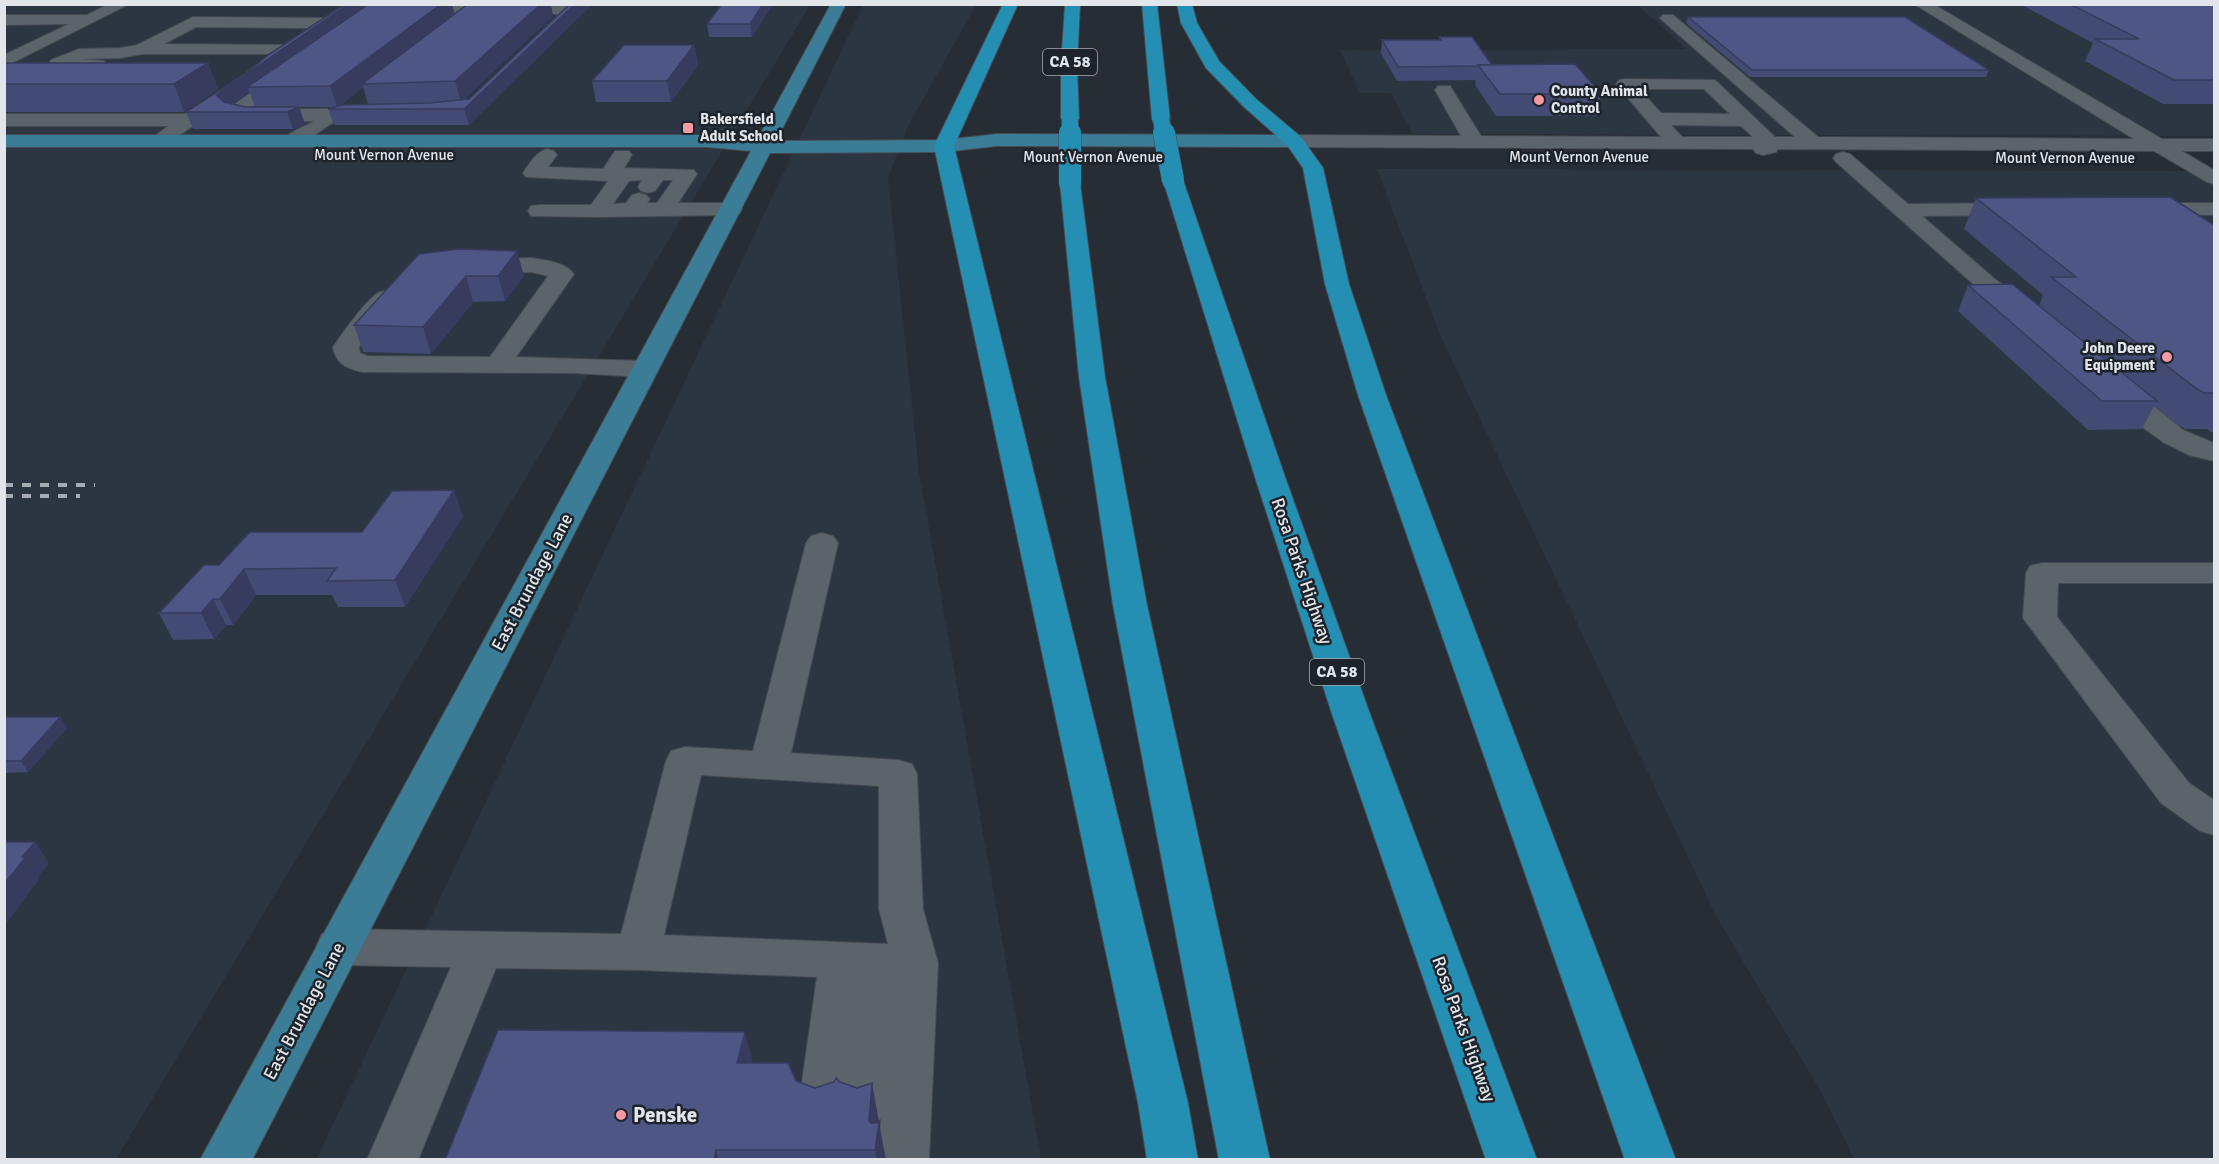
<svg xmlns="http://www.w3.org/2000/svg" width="2219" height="1164" font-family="Signika,sans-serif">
<rect width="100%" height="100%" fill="#272d34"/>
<g fill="#2c3642">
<polygon points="5,5 810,5 116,1159 5,1160"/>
<polygon points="863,5 976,5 908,126 888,178 919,472 1041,1159 316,1160"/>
<polygon points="2214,5 2214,136 1413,134 1391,93 1360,93 1340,50 1686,49 1639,6"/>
<polygon points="1377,169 2214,171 2214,1159 1854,1159 1820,1090 1716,916 1441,337"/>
</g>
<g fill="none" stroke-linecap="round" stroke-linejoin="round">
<g stroke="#464b52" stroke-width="2">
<g id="minor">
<polygon points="109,4 129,4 4,67 4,55 69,24 4,25 4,15 87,15"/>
<polygon points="408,4 566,4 576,8 579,11 551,39 545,41 537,36 559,14 403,12 400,9"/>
<path d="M1914,4H1933L2162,139H2214V151H2182L2214,170V184L2207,182L2154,151L1778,149L1776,152L1763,155L1756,153L1753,149L1294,147L1287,145L1284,141L1287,137L1294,135L1461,136L1435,90L1438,86H1450L1481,136L1661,137L1616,84L1619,80L1625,79L1715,80L1775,137H1795L1663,21L1660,18L1663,15H1673L1818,137L2134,139ZM1639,89H1704L1730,114L1661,113ZM1671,125L1741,126L1753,137H1682Z"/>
<path d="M193,17L327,18L335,23L304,45L293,46L295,49L293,52L252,86L165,145H151L148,141L168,126H4V114H185L240,78L271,54H142L120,58L81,59L104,61L106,65L104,69L98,70L57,69L51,68L49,64L51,60L79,49L120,48L137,45ZM196,27L309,28L290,42L292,45L164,44Z"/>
<path d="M289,67L295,68L298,72L295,76L248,110L375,108L382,110L384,114L382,118C368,121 352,116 339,120C323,125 304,150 285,145L282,141C291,130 303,128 314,121C294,121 236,128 225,112L227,108L283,68Z"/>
<path d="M547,149L554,151L557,155L548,167L603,169L615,151H629L632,155L624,168L694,170L697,174L678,203H731L739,204L742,209L739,214L731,215L597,217L531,216L528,211L531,206L539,205H591L608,181L526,177L523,173C529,164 536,152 547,149ZM642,180L638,187L641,191L648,193L655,191L663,180H673L657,203H647L650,199L646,195L639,193L632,195L626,203L613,204L629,181Z"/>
<polygon points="1843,152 1850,154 1908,204 2018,203 2026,204 2029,209 2026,214 2018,215 1922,216 1996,280 2033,307 2036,312 2033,317 2024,319 2015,317 1980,290 1836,162 1833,158 1836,154"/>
<polygon points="2144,203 2214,203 2214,215 2136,214 2133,209 2136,204"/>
<path d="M531,258C545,260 565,262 574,274L516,357L645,361L654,363L658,369L654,375L645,377L572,373L362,372C346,368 336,364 333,347C341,335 368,297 380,292C386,290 389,292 395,293L398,298L359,347L360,353L367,356L490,357L548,276L531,272L475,273L467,271L463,266L467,261L475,259Z"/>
<polygon points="2114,380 2124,382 2183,430 2214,443 2214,461 2189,455 2163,442 2138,424 2101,388 2104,382"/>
<path d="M822,533L833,536L838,543L791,753L898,760L912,764L917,774L923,909L938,963L929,1160H878L881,1119L865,1125L848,1119L844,1112L841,1119L824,1125L807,1119L799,1103L817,977L638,970L496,968L418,1160H367L451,967L338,965L322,960L316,947L322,934L338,929L621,934L666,761L671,751L685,747L753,751L806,543L811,536ZM701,775L879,786V909L888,944L664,935Z"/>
<polygon points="2042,563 2214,563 2214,583 2058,583 2057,617 2189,783 2214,800 2214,835 2200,831 2161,803 2023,618 2026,573 2030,566"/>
</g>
</g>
<g stroke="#464b52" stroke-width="2">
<polygon id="major" points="831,4 846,4 776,141 944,140 997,134 1294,135 1301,137 1304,141 1301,145 1294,147 997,146 944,152 770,153 252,1160 200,1160 751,151 707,147 4,147 4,135 707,135 757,140"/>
</g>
<g stroke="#464b52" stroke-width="2">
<g id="highway">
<polygon points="1003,4 1018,4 954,146 1188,1103 1198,1160 1147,1160 1138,1103 934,146"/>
<polygon points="1065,4 1080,4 1077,66 1079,119 1077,123 1063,123 1061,119 1061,66"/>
<polygon points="1142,4 1157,4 1170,119 1168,123 1154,123 1152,119"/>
<polygon points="1177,4 1192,4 1197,23 1219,61 1256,99 1301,137 1323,168 1349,284 1386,395 1676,1160 1625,1160 1358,395 1325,284 1303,168 1287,145 1244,107 1206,68 1181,23"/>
<polygon points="1173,174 1180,176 1183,180 1284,474 1370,714 1537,1160 1486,1160 1332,714 1254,474 1163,180 1166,176"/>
<polygon points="1070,177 1077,179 1080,183 1105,377 1147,605 1270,1160 1219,1160 1113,605 1079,377 1060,183 1063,179"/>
</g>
</g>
<use href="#minor" fill="#5b636b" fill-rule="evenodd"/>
<use href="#major" fill="#3b7d96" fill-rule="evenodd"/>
<use href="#highway" fill="#258eb3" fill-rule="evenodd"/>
<g stroke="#a7acb2" stroke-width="4" stroke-dasharray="9 9" stroke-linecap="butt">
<polyline points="4,485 95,485"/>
<polyline points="4,496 80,496"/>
</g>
<g stroke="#464b52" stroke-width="18" stroke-linecap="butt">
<g id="highway-bridge-far1">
<polyline points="1070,119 1070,135"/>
<polyline points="1161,119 1164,135"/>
</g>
</g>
<g stroke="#464b52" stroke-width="23" stroke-linecap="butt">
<g id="highway-bridge">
<polyline points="1070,133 1070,183"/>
<polyline points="1164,133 1173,180"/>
</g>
</g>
<use href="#highway-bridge-far1" stroke="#258eb3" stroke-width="16"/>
<use href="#highway-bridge" stroke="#258eb3" stroke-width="22"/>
</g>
<g fill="#434a73" fill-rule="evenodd">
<path d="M345,4H452L455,14L553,16L464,99L469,125H334L328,109L335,107H299L305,124L293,129H193L186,112L248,72ZM363,87L368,104L339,106ZM250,93L255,107H246L233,104Z"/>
<polygon points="710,4 773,4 752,37 709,37 707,24 720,6 710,6"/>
<polygon points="2020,4 2214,4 2214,104 2163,104 2085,61 2093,43"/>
<polygon points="1688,17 1989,70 1986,77 1750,77 1686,23"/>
<polygon points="1439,37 1492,65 1601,94 1597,116 1496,116 1475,85 1476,80 1397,81 1381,53 1382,40 1439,40"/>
<polygon points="694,45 698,65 671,102 596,102 592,81"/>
<polygon points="4,63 208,63 218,89 184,112 4,112"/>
<polygon points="1976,198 2214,225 2214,432 2211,432 2207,429 2185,429 2178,425 2154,406 2142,429 2088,430 1958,311 1968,285 2039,306 2043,295 1964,229"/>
<polygon points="419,254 524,276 505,301 473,302 431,354 363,352 354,325"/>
<polygon points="463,516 405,607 338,607 332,595 256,595 233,625 226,625 214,639 173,640 159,613 219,565 362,532"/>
<polygon points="4,717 60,717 67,728 28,772 4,773"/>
<polygon points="753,1063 815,1088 840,1082 878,1123 886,1160 445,1160"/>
</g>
<g fill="#373c5e">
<polygon points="348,4 377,4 247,87 250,93 223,112 216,95"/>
<polygon points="441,4 452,4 455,16 362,84 363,87 337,107 330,86"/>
<polygon points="541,4 551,4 553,16 461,102 455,81"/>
<polygon points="575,4 593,4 469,125 464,109"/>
<polygon points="763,4 773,4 752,37 750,24"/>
<polygon points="694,45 698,65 671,102 667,81"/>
<polygon points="208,63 218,89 184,112 174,84"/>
<polygon points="299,107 305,124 293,129 287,112"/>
<polygon points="517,251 524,276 505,301 498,276"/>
<polygon points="466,276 473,302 431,354 423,327"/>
<polygon points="454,490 463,516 405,607 395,580"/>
<polygon points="244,569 256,595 233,625 220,599"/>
<polygon points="213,599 226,625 214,639 201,613"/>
<polygon points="60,717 67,728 28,772 21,761"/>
<polygon points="35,842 49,863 39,876 40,878 7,922 4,918 4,884 22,857"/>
<polygon points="745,1032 755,1071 737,1063"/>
<polygon points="872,1083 879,1122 878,1135 879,1123 886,1160 877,1160 869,1121"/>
<polygon points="716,1150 719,1160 714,1160"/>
</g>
<g fill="#4e5686" stroke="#373c5e" stroke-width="1.5">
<polygon points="345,4 348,4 216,95 224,102 246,107 299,107 287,112 186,112 248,72 268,55"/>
<polygon points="369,4 441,4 330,86 247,87"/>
<polygon points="468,4 541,4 455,81 362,84"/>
<polygon points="570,4 575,4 464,109 328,109 343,105 430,103 469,99"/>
<polygon points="722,4 763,4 750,24 707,24"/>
<polygon points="2070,4 2214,4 2214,80 2174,80 2095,39 2139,39"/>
<polygon points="1688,17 1905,17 1989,70 1752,70"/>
<polygon points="1439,37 1472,37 1492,65 1478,65 1478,66 1398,67 1382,40 1441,40"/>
<polygon points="624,45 694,45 667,81 592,81"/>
<polygon points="4,63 208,63 174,84 4,84"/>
<polygon points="1575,64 1601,94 1500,94 1478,65"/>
<polygon points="2170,197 2214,225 2214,393 2204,393 2197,389 2051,277 2076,277 1976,198"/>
<polygon points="459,249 517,251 498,276 466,276 423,327 354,325 419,254"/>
<polygon points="2012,284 2157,401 2102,401 1968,285"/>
<polygon points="454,490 395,580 327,581 336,568 244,569 220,599 213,599 201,613 159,613 204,565 219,565 250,532 362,532 392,491"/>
<polygon points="4,717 60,717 21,761 4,761"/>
<polygon points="4,842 35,842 22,857 26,857 4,884"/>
<polygon points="498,1030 745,1032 737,1063 788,1063 796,1081 815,1088 834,1082 836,1078 840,1082 857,1088 872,1083 869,1121 871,1123 879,1123 875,1150 716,1150 714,1160 445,1160"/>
</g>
<g fill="#f49aa3" stroke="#1d232a" stroke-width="2">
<circle cx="1539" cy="100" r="6"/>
<rect x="682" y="122" width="12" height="12" rx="3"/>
<circle cx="2167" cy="357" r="6"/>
<circle cx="621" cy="1115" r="6"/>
</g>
<g text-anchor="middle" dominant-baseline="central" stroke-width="5" stroke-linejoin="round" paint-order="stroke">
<g font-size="15" font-weight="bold" fill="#e2e6eb" stroke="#1d232a" text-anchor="start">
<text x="1551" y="91">County Animal<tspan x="1551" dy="17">Control</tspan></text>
<text x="700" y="119">Bakersfield<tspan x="700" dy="17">Adult School</tspan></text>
<text x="2155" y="348" text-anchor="end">John Deere<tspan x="2155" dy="17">Equipment</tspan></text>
</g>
<g font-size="15" fill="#e2e6eb" stroke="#1d232a">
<text x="384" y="155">Mount Vernon Avenue</text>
<text x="1093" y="157">Mount Vernon Avenue</text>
<text x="1579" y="157">Mount Vernon Avenue</text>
<text x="2065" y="158">Mount Vernon Avenue</text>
</g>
<g fill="#1d232a" stroke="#a7acb1" stroke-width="1.5">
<rect x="1043" y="49" width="54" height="26" rx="4.5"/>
<rect x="1310" y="659" width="54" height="26" rx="4.5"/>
</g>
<g font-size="16" font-weight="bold" fill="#e2e6eb">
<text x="1070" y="62">CA 58</text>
<text x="1337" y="672">CA 58</text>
</g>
<g font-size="18" fill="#e2e6eb" stroke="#1d232a">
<text transform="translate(1302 571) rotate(71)">Rosa Parks Highway</text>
<text transform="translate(532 582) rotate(-62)">East Brundage Lane</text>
<text transform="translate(304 1011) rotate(-62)">East Brundage Lane</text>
<text transform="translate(1464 1029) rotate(70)">Rosa Parks Highway</text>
</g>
<g font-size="21" font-weight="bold" fill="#e2e6eb" stroke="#1d232a" text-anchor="start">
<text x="633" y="1115">Penske</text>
</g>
</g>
<rect width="2219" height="1164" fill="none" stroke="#e2e6eb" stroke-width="12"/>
</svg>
